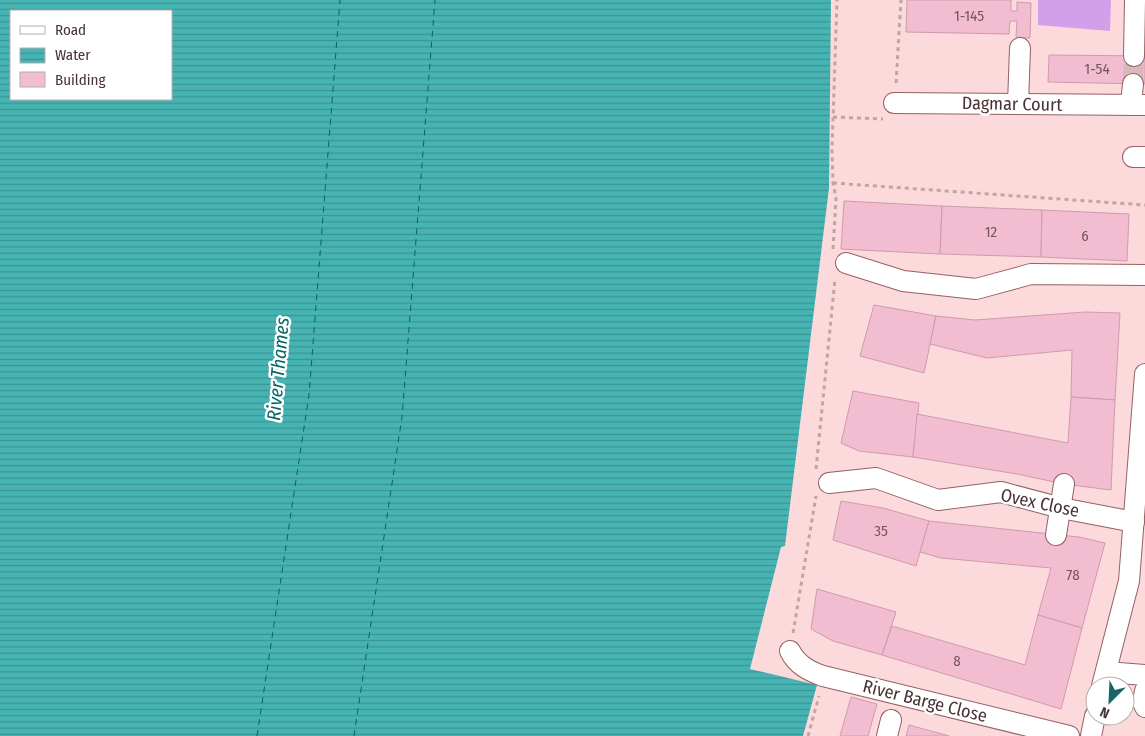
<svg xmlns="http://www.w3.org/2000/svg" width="1145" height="736" font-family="'Fira Sans Condensed',sans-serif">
<defs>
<pattern id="water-rules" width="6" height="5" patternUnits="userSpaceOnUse" patternTransform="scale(1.25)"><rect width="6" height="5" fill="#47b4b4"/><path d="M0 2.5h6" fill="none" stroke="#3d9393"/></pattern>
</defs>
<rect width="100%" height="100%" fill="#fcd9da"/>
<polygon fill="#d29fea" points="1038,0 1111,0 1110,31 1038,25"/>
<path fill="url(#water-rules)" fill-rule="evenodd" d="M0,0H831L829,188L785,546L781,547L750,669L817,685L803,736H0ZM11,11H171V99H11Z"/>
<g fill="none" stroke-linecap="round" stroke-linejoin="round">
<g stroke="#046565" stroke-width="1" stroke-dasharray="6 5" stroke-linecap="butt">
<polyline points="257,736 309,395 340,0"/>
<polyline points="354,736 402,417 435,0"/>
</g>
</g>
<g fill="#f2bdd0" stroke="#ce9bae">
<polygon points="907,0 1011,0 1011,11 1017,11 1017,2 1031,3 1030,38 1016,37 1017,21 1010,21 1009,34 906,32"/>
<polygon points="1049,55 1145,56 1145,84 1048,82"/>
<polygon points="844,201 942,206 940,254 841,249"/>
<polygon points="942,206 1042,210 1041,257 940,254"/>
<polygon points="1042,210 1129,214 1127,261 1041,257"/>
<polygon points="874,305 936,316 924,373 860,356"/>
<polygon points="1085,312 1120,313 1115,400 1071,397 1072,350 987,358 930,344 936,316 975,320"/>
<polygon points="853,391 919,403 913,457 859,451 841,443"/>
<polygon points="1071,397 1115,400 1111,490 1064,484 1017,474 913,457 917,414 1068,443"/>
<polygon points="841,501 883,508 929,521 916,566 833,540"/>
<polygon points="929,521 1079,537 1105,543 1082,628 1038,615 1051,568 941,558 920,552"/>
<polygon points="817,589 896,612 882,655 833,641 811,629"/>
<polygon points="1038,615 1082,628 1061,709 882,655 892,626 1025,665"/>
<polygon points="851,697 877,704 868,736 840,736"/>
<polygon points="909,725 949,736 906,736"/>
</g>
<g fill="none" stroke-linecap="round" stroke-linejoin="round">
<polyline stroke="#d8b8b9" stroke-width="20" stroke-dasharray="20 10" stroke-linecap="butt" points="1133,84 1134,56"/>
<g stroke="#946165" stroke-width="22">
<g id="minor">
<polyline points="1134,56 1135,0"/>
<polyline points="894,103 1145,105"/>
<polyline points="1018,104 1020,48"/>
<polyline points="1131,105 1133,84"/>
<polyline points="1133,157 1145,157"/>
<polyline points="846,263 903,281 976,289 1031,274 1145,275"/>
<polyline points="829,483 876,478 938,500 1001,492 1061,508 1134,522"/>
<polyline points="1056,535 1064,484"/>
<path d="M790,651C797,665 809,671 823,676L1069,736"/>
<polyline points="1106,672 1145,675"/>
<polyline points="1102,686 1129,581 1145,374"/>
<polyline points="1145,691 1143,702 1145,707"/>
<polyline points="887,736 891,720"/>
<polyline points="1091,736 1095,716"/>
</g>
</g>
<g stroke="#c3a4a5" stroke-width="3" stroke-dasharray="4 4" stroke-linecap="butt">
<polyline points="896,83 901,0"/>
<polyline points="833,117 883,119"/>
<polyline points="833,183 1145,205"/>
<polyline points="833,249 836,198 833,183 832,150 837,0"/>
<polyline points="816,469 835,279"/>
<polyline points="793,633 816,496"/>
<polyline points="808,736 819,696"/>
</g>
<use href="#minor" stroke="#fff" stroke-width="20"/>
</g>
<g text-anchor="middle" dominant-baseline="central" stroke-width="5" stroke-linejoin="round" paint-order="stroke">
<g font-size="15" fill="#73555b">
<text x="969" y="16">1-145</text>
<text x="1097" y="69">1-54</text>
<text x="991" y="232">12</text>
<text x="1085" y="236">6</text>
<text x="881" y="531">35</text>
<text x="1073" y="575">78</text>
<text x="957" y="661">8</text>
</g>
<g font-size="18" fill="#493234" stroke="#fff">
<text transform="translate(1012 104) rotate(1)">Dagmar Court</text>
<text transform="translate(1040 503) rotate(12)">Ovex Close</text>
<text transform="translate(925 701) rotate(14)">River Barge Close</text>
</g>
<g font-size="19" font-style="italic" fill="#046565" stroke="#fff">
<text transform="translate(278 369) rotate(-85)">River Thames</text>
</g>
</g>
<rect x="10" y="10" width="162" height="90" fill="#ffffff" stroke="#b6adae"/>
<rect x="20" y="26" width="25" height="8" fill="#ffffff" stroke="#b6adae"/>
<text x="55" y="35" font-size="15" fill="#493234">Road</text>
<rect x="20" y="48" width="25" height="15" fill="url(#water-rules)" stroke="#b6adae"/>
<text x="55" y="60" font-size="15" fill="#493234">Water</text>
<rect x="20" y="72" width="25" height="15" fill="#f2bdd0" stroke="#b6adae"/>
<text x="55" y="85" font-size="15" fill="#493234">Building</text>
<g transform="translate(1110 701) rotate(204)"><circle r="24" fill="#ffffff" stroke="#b6adae"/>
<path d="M0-4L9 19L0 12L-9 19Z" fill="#186666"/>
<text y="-8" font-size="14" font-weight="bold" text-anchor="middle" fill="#493234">N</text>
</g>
</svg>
